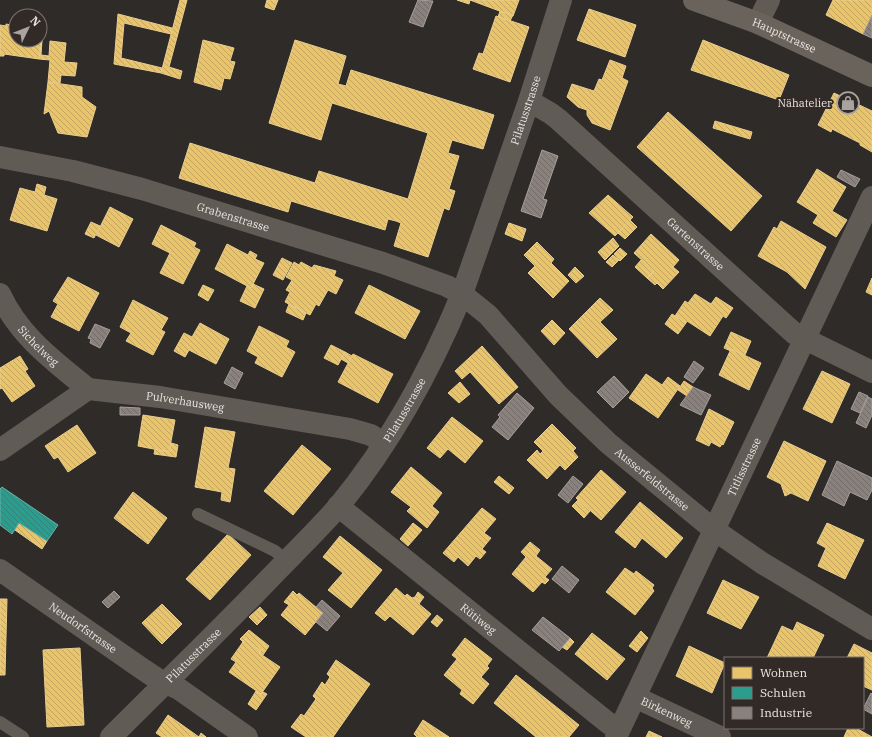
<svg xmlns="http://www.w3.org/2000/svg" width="872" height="737" font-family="'IBM Plex Serif',serif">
<defs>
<pattern id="homes-back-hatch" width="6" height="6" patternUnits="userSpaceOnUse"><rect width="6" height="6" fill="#e9c46a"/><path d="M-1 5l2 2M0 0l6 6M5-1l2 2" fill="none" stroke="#c0a460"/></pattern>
<pattern id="schools-back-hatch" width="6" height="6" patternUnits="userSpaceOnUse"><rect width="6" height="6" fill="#2a9d8f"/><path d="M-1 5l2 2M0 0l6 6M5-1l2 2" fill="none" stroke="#328378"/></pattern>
<pattern id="industry-back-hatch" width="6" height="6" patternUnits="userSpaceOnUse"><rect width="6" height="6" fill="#8a817c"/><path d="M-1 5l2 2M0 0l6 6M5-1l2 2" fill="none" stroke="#726c68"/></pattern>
</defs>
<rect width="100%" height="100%" fill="#2f2b29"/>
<g fill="url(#homes-back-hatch)" stroke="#e9ce8e">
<polygon points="180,0 187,0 169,67 182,71 180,79 161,73"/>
<polygon points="267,0 278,0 274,10 265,7"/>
<polygon points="457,0 519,0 513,16 470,0 469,4"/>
<polygon points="833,0 872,0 872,15 863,34 826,15"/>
<polygon points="589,9 636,25 625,57 577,40"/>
<polygon points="500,11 513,15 510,21 498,17"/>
<polygon points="118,14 172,28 171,34 124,23 121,58 162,68 161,73 114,64"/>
<polygon points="496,16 529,27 510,82 473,69 479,53 483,54"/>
<polygon points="6,24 16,26 16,40 40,40 40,31 43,31 39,59 4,54 4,56 0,56 0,25 6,26"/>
<polygon points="42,40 41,55 49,56 50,41 66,43 64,62 77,63 75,76 61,75 60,83 48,82 50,60 39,59"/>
<polygon points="203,40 234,48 230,61 235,62 230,79 224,78 221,90 194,82"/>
<polygon points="295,40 346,56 338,84 346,86 351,70 494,115 483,149 452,140 448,153 459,156 449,189 455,191 449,210 444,208 428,257 394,246 401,223 396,221 388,219 385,230 291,201 288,212 179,178 190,143 315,183 319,171 408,199 428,133 332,103 321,140 269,123"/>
<polygon points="703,40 789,75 779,100 691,70"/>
<polygon points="610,60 626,66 622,78 628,81 610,130 592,123 587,115 587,110 578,107 567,97 572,84 594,91 599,79 602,80"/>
<polygon points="48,82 82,87 82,97 96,107 87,137 58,133 49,111 44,114"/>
<polygon points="834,93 872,111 872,152 860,145 860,143 832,129 831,132 818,125"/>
<polygon points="668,112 762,196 731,231 637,147"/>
<polygon points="715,121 752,132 750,139 713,128"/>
<polygon points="817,169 846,187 832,211 847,220 836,237 813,223 818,215 797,202"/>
<polygon points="37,184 46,187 44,195 57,199 47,231 10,220 20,188 35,192"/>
<polygon points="608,195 633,217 615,236 589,213"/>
<polygon points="110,207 133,219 119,247 96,235"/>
<polygon points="630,220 637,227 625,239 618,233"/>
<polygon points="781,221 826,247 805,289 787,272 758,256 774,227 777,229"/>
<polygon points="91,222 100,226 94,238 85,234"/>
<polygon points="509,223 526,229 522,241 505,234"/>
<polygon points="161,225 196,243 194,247 200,250 183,284 160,273 170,253 152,244"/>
<polygon points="651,234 679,260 673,267 679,272 663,289 657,283 655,285 647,278 654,271 634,253"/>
<polygon points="613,238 619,246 605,260 598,252"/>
<polygon points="537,242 554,259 551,263 569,281 553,298 528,273 535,266 524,255"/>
<polygon points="227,244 248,255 250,251 257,255 255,259 264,263 251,288 215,269"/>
<polygon points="620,248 627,254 620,261 614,254"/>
<polygon points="613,255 619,260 612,267 606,262"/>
<polygon points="282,258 292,263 283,280 273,275"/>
<polygon points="641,260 654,271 647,278 635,267"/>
<polygon points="294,262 299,265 301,262 312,268 314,265 336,271 334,276 343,280 336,294 328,290 319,306 316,304 310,315 285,302 290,292 286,290 292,280 286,277"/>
<polygon points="575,267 584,276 576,283 568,275"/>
<polygon points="68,277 99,293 79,331 51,317 58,304 53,301"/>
<polygon points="872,278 872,295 866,292"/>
<polygon points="253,284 264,289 255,308 240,301 247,286 251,288"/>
<polygon points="203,285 214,290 208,301 198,295"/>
<polygon points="369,285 420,311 405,339 355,313"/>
<polygon points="695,294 711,304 716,297 733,308 726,318 723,316 710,336 687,321 686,323 675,316 685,301 688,303"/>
<polygon points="600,298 613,310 600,322 617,339 597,358 569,329"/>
<polygon points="133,300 168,318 161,330 165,332 153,355 126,341 131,333 120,327"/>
<polygon points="289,304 306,313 303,320 286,312"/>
<polygon points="672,314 686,323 678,334 665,324"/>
<polygon points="552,320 565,333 554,345 541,331"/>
<polygon points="200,323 229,339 216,364 189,350 185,357 174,351 184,333 192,337"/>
<polygon points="259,326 289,341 286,347 295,352 282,377 255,363 258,357 247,351"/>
<polygon points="731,332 751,341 745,355 731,349 731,351 724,348"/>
<polygon points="331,345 345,352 338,365 324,358"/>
<polygon points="482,346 518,387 499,404 470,372 462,379 455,371"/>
<polygon points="731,349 761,363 749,390 719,375"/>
<polygon points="345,352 352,356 348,363 341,359"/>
<polygon points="353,354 393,374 378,403 338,382"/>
<polygon points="20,356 28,369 25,371 35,386 12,402 2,388 0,389 0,368"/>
<polygon points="822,371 850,384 832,423 803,409"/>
<polygon points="646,374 662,385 668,377 680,386 658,418 629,398"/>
<polygon points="684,381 693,387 687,396 678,390"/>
<polygon points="460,382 470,394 459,403 448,393"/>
<polygon points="709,409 734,422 723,445 722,444 720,447 711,442 709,446 696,440"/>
<polygon points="143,415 175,420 169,452 138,446"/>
<polygon points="452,417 483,441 465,463 448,449 440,458 427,448"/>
<polygon points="552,424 576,448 573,451 578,457 565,470 560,465 547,479 527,460 537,450 540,454 543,451 534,442"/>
<polygon points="77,425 96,453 68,472 58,457 54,459 45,446"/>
<polygon points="205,427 235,432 228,468 235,469 230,502 221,500 222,492 195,487"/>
<polygon points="784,441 826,461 808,501 791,493 785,496 781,484 767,477"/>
<polygon points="171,443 178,445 176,457 154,454 155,449 169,452"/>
<polygon points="302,445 331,469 293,515 264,491"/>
<polygon points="411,467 442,493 432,506 439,512 427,528 407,511 411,507 391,492"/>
<polygon points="601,470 626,492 601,520 576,498"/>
<polygon points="499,476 514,488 509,494 494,482"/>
<polygon points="133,492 167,518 148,544 114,518"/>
<polygon points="578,500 590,511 584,518 572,506"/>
<polygon points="640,502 683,538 666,558 642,538 635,548 615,532"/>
<polygon points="482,508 496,519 484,533 491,538 482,549 486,552 480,559 476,556 468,566 458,557 454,562 443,553"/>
<polygon points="19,523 47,541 42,549 15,530"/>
<polygon points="413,523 422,530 408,546 400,539"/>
<polygon points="827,523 864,540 845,579 818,566 826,548 817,543"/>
<polygon points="228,534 251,555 210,600 186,579"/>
<polygon points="340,536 382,570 351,608 328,590 343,573 323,557"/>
<polygon points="530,542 540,550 536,556 552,569 545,577 549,580 545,584 542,582 533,592 512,574 526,557 521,552"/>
<polygon points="625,568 634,574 636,571 654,585 652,588 654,591 635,615 606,592"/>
<polygon points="723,580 759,597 741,629 707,613"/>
<polygon points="396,588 405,596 407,594 412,598 415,597 421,601 419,604 431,614 413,635 390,616 385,621 375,613"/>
<polygon points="293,591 297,595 299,593 323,613 305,635 281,615 289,605 284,602"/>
<polygon points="418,592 424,597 421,601 415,597"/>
<polygon points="0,599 7,599 5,675 0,675"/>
<polygon points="162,604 182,624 162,644 142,623"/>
<polygon points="260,607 267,615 257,625 249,617"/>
<polygon points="437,615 443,620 437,627 431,622"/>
<polygon points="797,622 824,635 813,658 767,658 782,626 793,631"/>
<polygon points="249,630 269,646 263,655 259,653 261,651 245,639 243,642 240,639"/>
<polygon points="641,631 648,638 637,652 629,646"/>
<polygon points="592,633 625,659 607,680 575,654"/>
<polygon points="465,638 492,659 487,666 489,668 481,677 489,684 473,704 460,694 462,690 444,675 457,659 452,655"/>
<polygon points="570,638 574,642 567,650 562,647"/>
<polygon points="245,639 261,651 259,653 280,667 261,694 229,672 236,662 231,659"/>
<polygon points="854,644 872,653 872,690 863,686 863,658 847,658"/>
<polygon points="689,646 725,663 712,693 676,676"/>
<polygon points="80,648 84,725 47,727 43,650"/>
<polygon points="336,660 370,684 333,737 306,737 291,727 301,714 304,716 316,699 313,696 322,682 325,685 330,677 327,674"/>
<polygon points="516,675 579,725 569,737 536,737 494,703"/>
<polygon points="256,691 261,694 263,692 267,694 256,710 248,704"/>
<polygon points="168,715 199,737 201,733 206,737 162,737 156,733"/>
<polygon points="423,720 449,737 417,737 414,734"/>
<polygon points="848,728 856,728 872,737 844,737"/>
<polygon points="649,731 662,737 646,737"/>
</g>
<polygon fill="url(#schools-back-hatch)" stroke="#64b3a8" points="2,487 58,525 47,541 19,523 12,534 0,525 0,489"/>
<g fill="url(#industry-back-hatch)" stroke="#a79f9b">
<polygon points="418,0 433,1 423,27 409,22"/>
<polygon points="872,15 872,38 863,34"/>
<polygon points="542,150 558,156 543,199 547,200 541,218 521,211"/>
<polygon points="841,170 860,179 855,187 837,177"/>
<polygon points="95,324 110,330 100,348 90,343 91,339 88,338"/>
<polygon points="694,361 704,368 693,383 684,377"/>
<polygon points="232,367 243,373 235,389 224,383"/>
<polygon points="614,376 629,392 613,408 597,392"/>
<polygon points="693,387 711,395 701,415 680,405"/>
<polygon points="859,392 868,396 860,413 851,409"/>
<polygon points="517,393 534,408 508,440 492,427 500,417 498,415"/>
<polygon points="868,397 872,399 872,415 866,428 856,423"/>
<polygon points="120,407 140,408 140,415 120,415"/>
<polygon points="837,461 872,478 872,490 867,500 850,492 844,506 822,495"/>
<polygon points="573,476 583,484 568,503 558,495"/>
<polygon points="562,566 579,580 569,593 552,579"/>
<polygon points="114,591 120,597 108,608 102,602"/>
<polygon points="322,600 340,616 327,631 316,622 323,613 316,607"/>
<polygon points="543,617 570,638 559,651 532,630"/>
<polygon points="871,693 872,694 872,714 863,709"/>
</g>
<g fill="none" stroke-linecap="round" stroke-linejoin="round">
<g stroke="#605b55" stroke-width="12">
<polyline points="198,514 275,551 286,561"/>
<polyline points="0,722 23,737"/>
</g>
<g stroke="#605b55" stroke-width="22">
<polyline points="758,23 769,0"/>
<path id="s1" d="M529,101L550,113L558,119L795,334L872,372"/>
<path id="s2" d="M0,157L73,171L142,189L383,263L447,286L462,294L488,315L558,395L608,443L713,529L762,563L872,629"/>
<path id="s3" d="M0,294C19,336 54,361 88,389"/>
<path id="s4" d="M0,450L88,389L160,397L350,429L371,435L384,444"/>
<path id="s5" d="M338,506L607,722L619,730"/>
<path id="s6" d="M0,570L141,668L159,680L179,689L247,737"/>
<path id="s7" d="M635,697L720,737"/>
<path id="s8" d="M111,737C164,684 217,633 269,579C292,555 316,532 338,507C390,444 431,369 462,294L529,101L561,0"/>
<path id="s9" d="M616,737L872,197"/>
</g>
<path stroke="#6a635c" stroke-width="22" id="s10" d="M694,0L758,23L872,76"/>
</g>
<defs>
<g id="shop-ring" transform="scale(1.15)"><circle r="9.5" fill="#322a26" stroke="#a9a4a1" stroke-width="1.5"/><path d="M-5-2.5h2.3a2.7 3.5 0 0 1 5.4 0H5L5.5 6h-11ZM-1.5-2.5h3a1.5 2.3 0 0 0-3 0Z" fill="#a9a4a1"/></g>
</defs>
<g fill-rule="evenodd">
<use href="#shop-ring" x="848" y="103"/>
</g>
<g text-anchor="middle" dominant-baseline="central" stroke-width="4" stroke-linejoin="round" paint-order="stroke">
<g font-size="11" fill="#eae5e2" stroke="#322a26">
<text stroke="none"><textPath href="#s10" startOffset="97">Hauptstrasse</textPath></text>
<text stroke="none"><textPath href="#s8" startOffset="765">Pilatusstrasse</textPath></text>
<text stroke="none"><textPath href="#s2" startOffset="241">Grabenstrasse</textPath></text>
<text stroke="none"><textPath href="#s1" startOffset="220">Gartenstrasse</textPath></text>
<text stroke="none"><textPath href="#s3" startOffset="65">Sichelweg</textPath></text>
<text stroke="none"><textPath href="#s4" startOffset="205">Pulverhausweg</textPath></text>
<text stroke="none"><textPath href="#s8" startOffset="441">Pilatusstrasse</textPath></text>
<text stroke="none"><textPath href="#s9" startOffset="299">Titlisstrasse</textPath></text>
<text stroke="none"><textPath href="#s2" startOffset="749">Ausserfeldstrasse</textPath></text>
<text stroke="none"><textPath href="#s5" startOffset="180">Rütiweg</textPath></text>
<text stroke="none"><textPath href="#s6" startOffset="101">Neudorfstrasse</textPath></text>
<text stroke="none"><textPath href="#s8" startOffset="116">Pilatusstrasse</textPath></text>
<text stroke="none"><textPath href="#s7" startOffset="35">Birkenweg</textPath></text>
</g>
<g font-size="11" fill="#eae5e2" stroke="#322a26" text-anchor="end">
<text x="832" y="103">Nähatelier</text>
</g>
</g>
<rect x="724" y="657" width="140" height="72" fill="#322a26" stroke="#7c7571"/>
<rect x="732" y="667" width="20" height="12" fill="#e9c46a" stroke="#7c7571"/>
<text x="760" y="677" font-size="12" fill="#eae5e2">Wohnen</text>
<rect x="732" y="687" width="20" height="12" fill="#2a9d8f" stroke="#7c7571"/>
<text x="760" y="697" font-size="12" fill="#eae5e2">Schulen</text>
<rect x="732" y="707" width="20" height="12" fill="#8a817c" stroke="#7c7571"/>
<text x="760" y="717" font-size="12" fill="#eae5e2">Industrie</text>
<g transform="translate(28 28) rotate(47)"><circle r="19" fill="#322a26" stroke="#7c7571"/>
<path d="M0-3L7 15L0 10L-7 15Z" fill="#a9a4a1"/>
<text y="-6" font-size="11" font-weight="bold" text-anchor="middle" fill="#eae5e2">N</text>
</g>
</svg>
